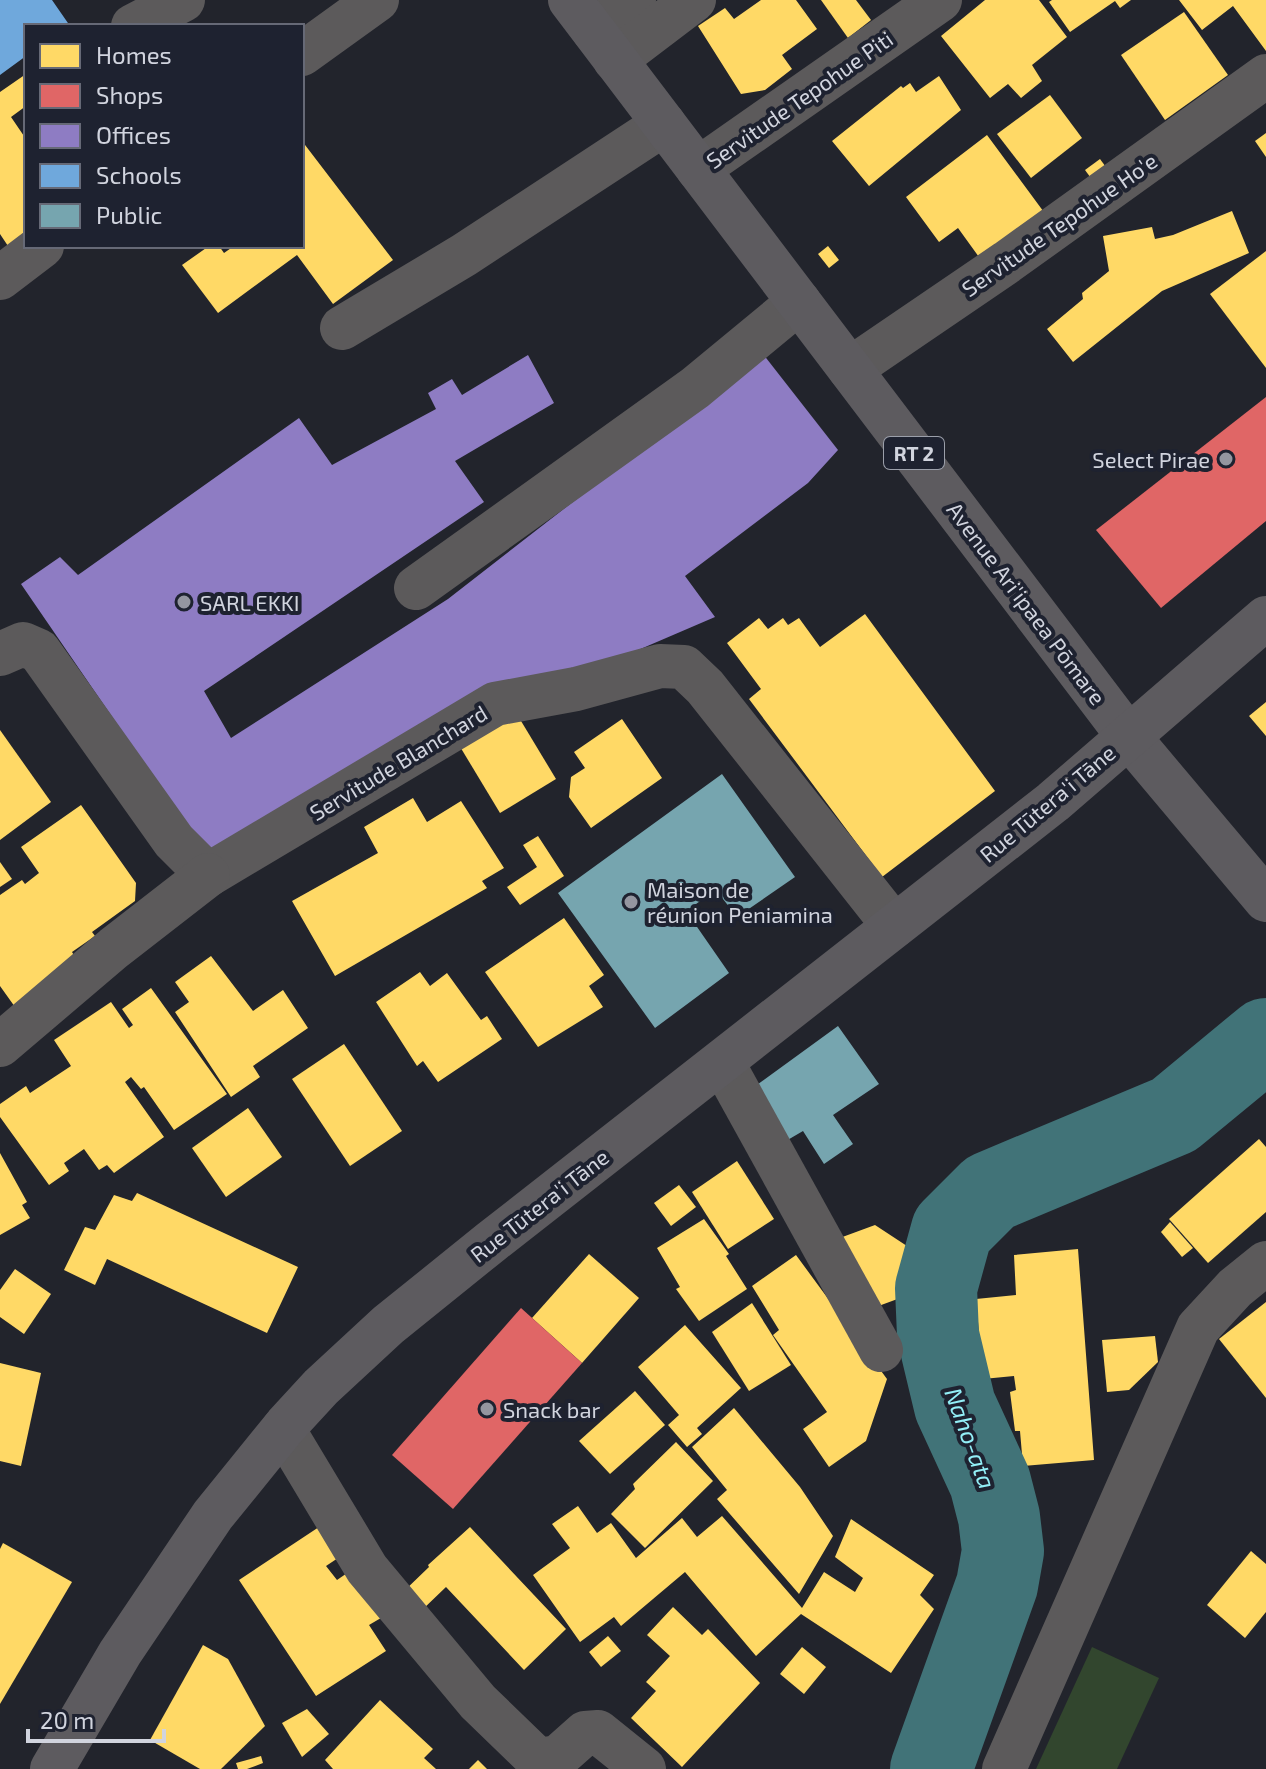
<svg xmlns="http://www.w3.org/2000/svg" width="1266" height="1769" font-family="'Exo 2',sans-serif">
<rect width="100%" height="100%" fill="#22242c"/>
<polygon fill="#32462e" points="1092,1647 1159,1678 1117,1769 1036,1769"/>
<g fill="#ffd966">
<polygon points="761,0 796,0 817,29 782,55 792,69 765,90 741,94 698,26 725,8 734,19"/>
<polygon points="821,0 856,0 871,20 848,38"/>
<polygon points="985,0 1039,0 1067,37 1032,65 1042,81 1021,98 1008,84 990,98 941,36"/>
<polygon points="1052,0 1131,0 1120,8 1115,1 1070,32 1049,2"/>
<polygon points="1179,0 1266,0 1266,51 1233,6 1202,30"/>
<polygon points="1184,12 1228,75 1165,120 1121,55"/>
<polygon points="26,74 26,106 11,117 26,139 26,233 8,246 0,234 0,92"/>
<polygon points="939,76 961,110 869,186 832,141 901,86 903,88 910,83 916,92"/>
<polygon points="1050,95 1082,138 1031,178 997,134"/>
<polygon points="1266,133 1266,157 1255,141"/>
<polygon points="987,135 1049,219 984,264 958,228 939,242 906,197"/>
<polygon points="302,141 393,260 333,304 297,255 218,313 182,265 209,246 219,246 224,253 234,246 302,246"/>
<polygon points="1100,159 1111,174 1096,185 1085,170"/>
<polygon points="1232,211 1249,253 1162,291 1073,362 1047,329 1083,299 1082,293 1109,271 1103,236 1152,227 1155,239 1173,235"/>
<polygon points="828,246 839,260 829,268 818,254"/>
<polygon points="1266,251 1266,368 1210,294"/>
<polygon points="865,614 995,791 882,877 749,699 761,689 727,643 759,618 768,629 783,618 788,625 799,618 820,647"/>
<polygon points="1266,702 1266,736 1249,716"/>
<polygon points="515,711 556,779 500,813 459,745"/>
<polygon points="622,719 662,778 591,828 569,797 571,777 585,768 574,752"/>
<polygon points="0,730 51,802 0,840"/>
<polygon points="413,798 427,822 461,801 504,868 482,881 487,888 335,976 292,901 378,853 364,827"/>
<polygon points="81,805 136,883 135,901 92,932 95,936 72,952 78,962 15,1007 0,986 0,895 22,880 25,884 39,873 21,847"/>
<polygon points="538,836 564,876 520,905 507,887 537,867 523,845"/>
<polygon points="0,862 12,879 0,887"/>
<polygon points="564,918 604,975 589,986 603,1007 538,1047 485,972"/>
<polygon points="211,956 253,1011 283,990 308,1028 253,1066 260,1077 231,1097 175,1012 189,1002 175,982"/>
<polygon points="420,972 430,986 447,973 481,1020 487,1016 502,1039 438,1082 423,1061 417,1066 376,1002"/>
<polygon points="151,988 227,1094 174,1130 144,1087 141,1089 131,1077 125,1082 164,1137 114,1173 107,1165 99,1170 84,1149 64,1163 69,1171 49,1185 0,1117 0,1104 26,1086 30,1093 71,1066 54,1040 111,1002 129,1028 133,1025 122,1009"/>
<polygon points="344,1044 402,1131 350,1166 292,1079"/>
<polygon points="248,1108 282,1157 226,1197 192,1148"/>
<polygon points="1259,1139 1266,1147 1266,1212 1208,1263 1169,1219"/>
<polygon points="0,1153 27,1202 22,1205 30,1218 0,1235"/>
<polygon points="737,1161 774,1219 728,1249 692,1192"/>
<polygon points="679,1185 696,1207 671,1226 654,1203"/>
<polygon points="137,1193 298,1267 267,1333 107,1259 95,1285 64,1270 85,1227 95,1230 114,1195 132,1201"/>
<polygon points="704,1219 729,1254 726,1256 747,1289 699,1321 676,1289 680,1287 657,1248"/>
<polygon points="1170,1222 1193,1248 1182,1257 1161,1232"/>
<polygon points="875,1225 910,1248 902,1270 911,1294 865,1311 837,1239"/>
<polygon points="1078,1249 1094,1460 1023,1466 1020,1431 1015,1431 1010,1392 1016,1390 1014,1376 983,1379 976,1299 1016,1295 1014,1255"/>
<polygon points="589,1254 639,1298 582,1363 532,1318"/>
<polygon points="796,1255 887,1379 866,1441 829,1467 803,1429 827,1412 773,1335 779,1330 752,1286"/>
<polygon points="15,1269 51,1294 24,1334 0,1317 0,1290"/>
<polygon points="1266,1302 1266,1398 1219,1339"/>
<polygon points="752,1303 791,1365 749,1391 712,1332"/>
<polygon points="685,1325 741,1388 697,1428 702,1434 687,1447 668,1425 679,1415 638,1367"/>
<polygon points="1155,1336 1158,1362 1129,1390 1107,1392 1102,1340"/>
<polygon points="0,1363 41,1373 21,1466 0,1461"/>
<polygon points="635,1391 665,1425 610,1474 579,1441"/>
<polygon points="734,1408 800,1487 833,1536 799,1594 717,1499 727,1490 692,1447"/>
<polygon points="676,1442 713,1481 645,1548 611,1514 635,1489 633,1484"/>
<polygon points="578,1506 597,1533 611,1523 636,1558 682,1518 697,1537 722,1516 802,1608 824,1572 855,1592 863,1578 835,1557 851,1519 934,1575 920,1595 934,1609 891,1673 801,1614 756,1656 685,1572 621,1626 614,1617 580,1642 533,1575 570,1548 552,1524"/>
<polygon points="325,1523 344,1554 326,1566 337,1580 353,1569 386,1615 369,1625 386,1651 316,1696 239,1580"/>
<polygon points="470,1527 566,1629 524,1670 446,1587 421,1611 402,1593 429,1567 428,1565"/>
<polygon points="3,1543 72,1582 0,1704 0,1549"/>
<polygon points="1251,1551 1266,1564 1266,1612 1245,1638 1207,1605"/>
<polygon points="673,1607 702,1635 708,1629 760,1683 682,1767 631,1718 656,1691 646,1682 670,1656 647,1635"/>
<polygon points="608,1636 621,1651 601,1667 589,1652"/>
<polygon points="203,1645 228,1659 265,1726 221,1769 200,1769 150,1740"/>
<polygon points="802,1647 826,1667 804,1694 780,1674"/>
<polygon points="380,1700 433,1749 424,1758 436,1769 333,1769 325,1760"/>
<polygon points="307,1709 329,1734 302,1757 282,1723"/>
<polygon points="261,1756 263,1763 247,1769 238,1769 236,1763"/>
<polygon points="478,1760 487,1769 469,1769"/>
</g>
<g fill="#e06666">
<polygon points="1266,397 1266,521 1161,608 1096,530"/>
<polygon points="521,1308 582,1363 453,1509 392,1455"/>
</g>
<polygon fill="#8e7cc3" points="763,354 838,450 808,483 685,576 715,617 559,684 224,849 202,848 21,584 60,557 78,575 299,418 332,465 436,409 428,393 452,379 462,395 528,355 554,403 455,461 484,502 204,691 231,738 448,599"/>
<polygon fill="#6fa8dc" points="0,0 52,0 70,26 26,26 26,56 0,75"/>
<g fill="#76a5af">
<polygon points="722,774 795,877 737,917 716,890 686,911 729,973 655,1028 558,893"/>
<polygon points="838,1026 879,1084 833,1115 853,1144 824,1164 803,1131 779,1145 750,1090"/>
</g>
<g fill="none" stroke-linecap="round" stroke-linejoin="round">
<polyline stroke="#417378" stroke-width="82" points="931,1769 997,1585 1003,1551 999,1517 990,1482 955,1406 938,1335 936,1288 952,1230 990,1192 1174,1115 1266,1039"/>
<g stroke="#5c5a5b" stroke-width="44">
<polyline points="133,26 183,0"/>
<polyline points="594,31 634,0"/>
<polyline points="302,54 377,0"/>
<polyline points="615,60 694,0"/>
<polyline points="698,169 940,0"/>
<polyline points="0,278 42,246"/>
<polyline points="342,328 464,255 664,124"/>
<polyline points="850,369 1007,262 1266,76"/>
<polyline points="416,588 695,388 799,302"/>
<polyline points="0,654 23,644 39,651 174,841 208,875 495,704 576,689 660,666 684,667 705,687 894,926"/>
<polyline points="0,1045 114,948 208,875"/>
<polyline points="722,1062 881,1350"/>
<polyline points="283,1429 367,1569 478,1702 538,1760 558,1757 585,1733 598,1732 644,1769"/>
<polyline points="1004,1769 1198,1328 1235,1288 1266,1263"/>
</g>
<g stroke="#5d5b5f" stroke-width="44">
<polyline points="570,0 1128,736 1266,900"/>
<polyline points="52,1769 120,1653 213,1515 286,1425 321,1387 388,1325 491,1242 1053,802 1266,618"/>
</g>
</g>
<g fill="#9496a0" stroke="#1e2230" stroke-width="3">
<circle cx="1226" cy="459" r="8"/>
<circle cx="184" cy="602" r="8"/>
<circle cx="631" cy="902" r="8"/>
<circle cx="487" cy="1409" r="8"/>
</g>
<g text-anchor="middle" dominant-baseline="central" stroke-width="8" stroke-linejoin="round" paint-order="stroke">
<rect fill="#1e2230" stroke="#9b9faa" stroke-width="2" x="884" y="437" width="60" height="32" rx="6"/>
<g font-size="20" font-weight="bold" fill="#d1d4de">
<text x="914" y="453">RT 2</text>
</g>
<g font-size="22" fill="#d1d4de" stroke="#1e2230">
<text transform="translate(799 99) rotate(-35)">Servitude Tepohue Piti</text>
<text transform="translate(1059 224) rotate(-35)">Servitude Tepohue Ho'e</text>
<text transform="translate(1027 603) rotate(53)">Avenue Ari'ipaea Pōmare</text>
<text transform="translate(398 762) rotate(-31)">Servitude Blanchard</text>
<text transform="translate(1047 803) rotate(-40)">Rue Tūtera'i Tāne</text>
<text transform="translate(539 1205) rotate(-38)">Rue Tūtera'i Tāne</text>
</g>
<g font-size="22" fill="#d1d4de" stroke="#1e2230" text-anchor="start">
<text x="1210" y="459" text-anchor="end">Select Pirae</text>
<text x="200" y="602">SARL EKKI</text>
<text x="647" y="889">Maison de<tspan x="647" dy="25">réunion Peniamina</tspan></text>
<text x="503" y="1409">Snack bar</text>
</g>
<g font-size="24" font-style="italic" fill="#93eff7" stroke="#1e2230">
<text transform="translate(971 1438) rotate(70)">Naho-ata</text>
</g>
</g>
<rect x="24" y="24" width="280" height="224" fill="#1e2230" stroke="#666976" stroke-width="2"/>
<rect x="40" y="44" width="40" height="24" fill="#ffd966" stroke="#666976" stroke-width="2"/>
<text x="96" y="64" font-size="24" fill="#d1d4de">Homes</text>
<rect x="40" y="84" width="40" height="24" fill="#e06666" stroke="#666976" stroke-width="2"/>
<text x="96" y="104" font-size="24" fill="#d1d4de">Shops</text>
<rect x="40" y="124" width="40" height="24" fill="#8e7cc3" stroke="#666976" stroke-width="2"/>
<text x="96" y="144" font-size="24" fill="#d1d4de">Offices</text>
<rect x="40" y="164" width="40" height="24" fill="#6fa8dc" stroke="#666976" stroke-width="2"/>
<text x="96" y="184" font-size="24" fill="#d1d4de">Schools</text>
<rect x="40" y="204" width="40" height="24" fill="#76a5af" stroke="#666976" stroke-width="2"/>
<text x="96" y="224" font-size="24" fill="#d1d4de">Public</text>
<path d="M28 1729v12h136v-12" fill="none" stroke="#d1d4de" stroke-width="4"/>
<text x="40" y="1729" font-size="24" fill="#d1d4de" stroke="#1e2230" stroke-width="6" paint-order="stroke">20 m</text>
</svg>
